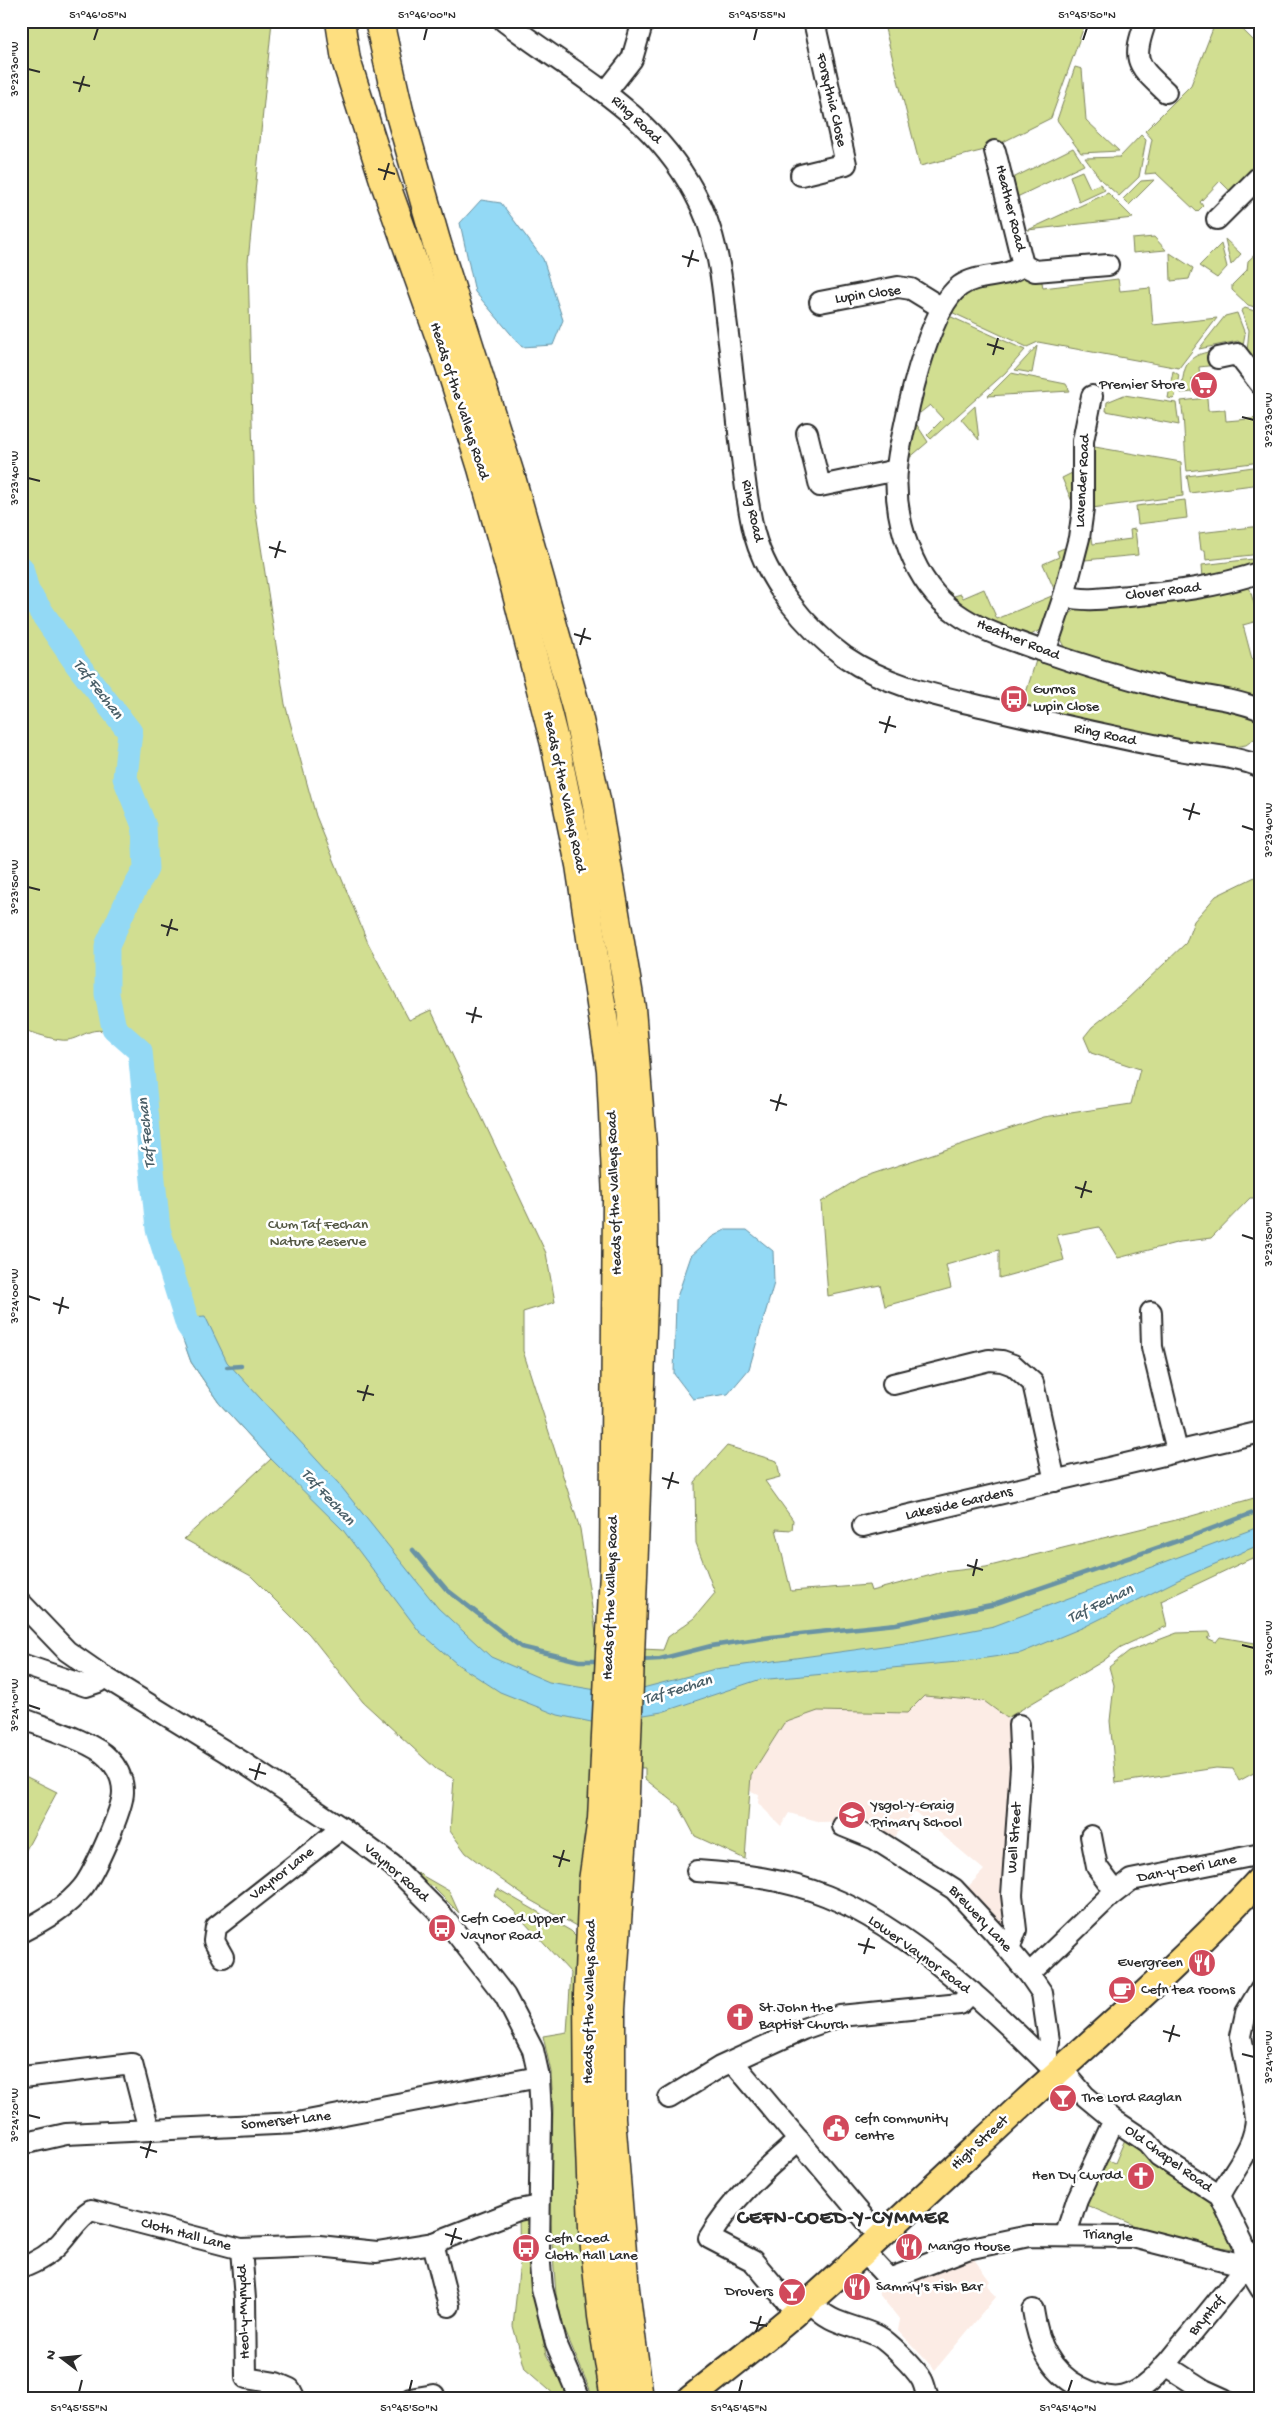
<svg xmlns="http://www.w3.org/2000/svg" width="1282" height="2420" font-family="'Gochi Hand',sans-serif">
<rect width="100%" height="100%" fill="#fff"/>
<filter id="ink" filterUnits="userSpaceOnUse"><feTurbulence type="fractalNoise" baseFrequency=".02" numOctaves="2"/><feDisplacementMap in="SourceGraphic" scale="10" xChannelSelector="R" yChannelSelector="G"/><feConvolveMatrix kernelMatrix="1 2 1 2 8 2 1 2 1" color-interpolation-filters="sRGB"/></filter>
<g filter="url(#ink)">
<g fill="#fcece5">
<polygon points="924,1696 984,1701 1007,1718 1017,1766 1012,1927 1003,1931 965,1890 984,1870 914,1811 893,1838 849,1821 821,1822 789,1813 781,1826 758,1803 759,1794 750,1791 751,1775 784,1723 818,1711 907,1713"/>
<polygon points="971,2255 990,2281 987,2285 996,2297 935,2370 898,2330 900,2320 878,2293 882,2290"/>
</g>
<g fill="#d1de91" stroke="#7e845e">
<path d="M21,21H272L248,262L254,501L285,704L316,816L368,943L409,1020L431,1010L546,1253L555,1302L523,1312V1351L580,1529L598,1647L663,1650L668,1637L694,1618L715,1593L696,1543L695,1482L727,1446L777,1461L780,1477L765,1481L793,1520L792,1530L776,1529L791,1591L869,1585L871,1591L943,1572L986,1567L1188,1517L1261,1496V1556L1250,1559L1161,1601L1167,1626L1121,1647L1103,1661L1007,1718L984,1701L924,1696L907,1713L818,1711L784,1723L751,1775L745,1859L695,1836L679,1806L645,1779V1768L593,1766L602,2399H594L563,2326L556,2294L550,2216L553,2108L551,2072L543,2036L567,2032L571,1973L512,1909L494,1895L498,1889L571,1931L578,1938V1927L530,1900L499,1878L466,1853L450,1831L454,1779L436,1769L363,1702L309,1634L251,1576L184,1539L271,1459L219,1403L191,1362L153,1250L142,1178L131,1059L106,1032C92,1026 81,1038 68,1040C57,1042 34,1032 21,1030Z"/>
<polygon points="883,21 1086,21 1051,118 989,149 920,166"/>
<polygon points="1216,21 1234,21 1261,48 1261,165 1233,194 1220,181 1200,202 1203,206 1197,212 1156,173 1145,174 1152,139 1145,131 1191,85"/>
<polygon points="1075,67 1082,69 1086,120 1119,151 1081,153 1057,120"/>
<polygon points="1141,135 1146,140 1139,177 1119,196 1101,180 1085,158 1120,157"/>
<polygon points="1073,148 1084,165 1017,197 1013,178"/>
<polygon points="1082,171 1090,188 1100,184 1105,190 1079,202 1070,176"/>
<polygon points="1154,180 1129,205 1123,199 1141,181"/>
<polygon points="1108,193 1133,218 1028,230"/>
<polygon points="1154,237 1166,250 1133,253 1132,239"/>
<polygon points="1225,239 1241,254 1231,265"/>
<polygon points="1221,244 1227,267 1217,278 1199,266"/>
<polygon points="1261,249 1261,309 1248,305 1232,290 1232,285 1247,270 1248,261"/>
<polygon points="1170,253 1193,268 1189,279 1171,281"/>
<polygon points="1019,277 1042,282 1043,288 1118,279 1120,291 1150,288 1153,325 1217,318 1179,368 1038,342 1027,347 949,311 958,294 1005,281 1008,284"/>
<polygon points="1245,308 1261,313 1261,369 1247,352 1249,330 1241,311"/>
<polygon points="1237,313 1245,334 1243,345 1238,341 1199,349 1225,316"/>
<polygon points="947,315 1025,350 1005,373 931,439 927,435 943,419 930,405 920,413 917,409 933,353"/>
<polygon points="1037,346 1032,373 1015,370"/>
<path d="M1208,352L1209,361L1217,365L1199,367L1200,378L1192,379L1193,392L1181,393C1184,371 1183,357 1208,352Z"/>
<polygon points="1173,371 1179,375 1175,397 1173,399 1168,398"/>
<polygon points="1011,373 1066,384 1070,391 988,396"/>
<polygon points="1124,395 1176,403 1179,425 1106,411 1107,402"/>
<path d="M1207,398L1208,411L1225,410L1226,421L1261,418V462L1187,471C1184,447 1185,424 1181,401Z"/>
<polygon points="975,406 979,440 961,419"/>
<polygon points="917,425 928,442 908,459 914,426"/>
<polygon points="1089,446 1181,462 1183,496 1092,508"/>
<polygon points="1261,466 1261,484 1190,493 1187,476"/>
<polygon points="1074,472 1073,504 1062,478"/>
<polygon points="1185,500 1187,518 1138,524 1136,506"/>
<polygon points="1261,526 1261,554 1206,560 1205,550 1201,550 1199,533"/>
<polygon points="1135,529 1138,555 1085,560 1089,538 1092,538 1093,544 1131,539 1130,530"/>
<polygon points="1067,547 1055,591 1043,564 1059,557 1057,551"/>
<polygon points="1261,558 1261,566 1245,571 1203,578 1202,565"/>
<polygon points="1261,577 1261,583 1249,586 1255,607 1261,606 1261,620 1243,625 1252,659 1261,656 1261,699 1124,668 1071,653 1064,645 1059,635 1064,618 1078,608 1144,601 1145,606 1224,592"/>
<polygon points="984,589 997,619 1054,595 1042,629 1029,636 988,624 945,593 950,592 954,596 961,594 963,598"/>
<polygon points="1037,657 1236,710 1257,721 1257,737 1246,745 1233,747 1190,743 1022,706"/>
<polygon points="1261,874 1261,1198 1250,1198 1211,1238 1180,1242 1118,1258 1099,1227 1057,1235 1064,1260 999,1278 999,1250 946,1265 951,1288 885,1306 880,1285 828,1296 821,1202 860,1178 1044,1117 1131,1104 1140,1069 1091,1053 1084,1037 1092,1027 1125,1001 1186,943 1194,921 1216,896"/>
<polygon points="1209,1632 1211,1636 1207,1638 1216,1642 1220,1637 1261,1644 1261,1769 1239,1781 1233,1769 1216,1768 1116,1783 1110,1721 1114,1685 1109,1667 1129,1651 1177,1633"/>
<polygon points="21,1774 57,1792 21,1859"/>
<polygon points="402,1864 449,1891 459,1913 432,1886 415,1878"/>
<polygon points="1126,2137 1214,2204 1234,2249 1169,2240 1086,2205 1104,2159 1115,2163"/>
<polygon points="523,2219 527,2219 530,2225 537,2311 546,2354 568,2395 556,2396 525,2369 513,2326 520,2262 519,2220"/>
</g>
<g fill="#93d9f5" stroke="#6993a4">
<polygon points="481,200 501,203 543,259 563,320 553,345 522,347 475,292 460,223"/>
<polygon points="725,1230 747,1230 773,1251 774,1283 749,1369 728,1394 693,1399 674,1374 676,1300 691,1256 712,1237"/>
<polygon points="205,1316 227,1362 339,1484 438,1608 491,1657 549,1682 620,1694 715,1669 905,1643 994,1626 1261,1526 1261,1544 1178,1580 1084,1627 1021,1653 958,1662 758,1680 662,1712 596,1723 558,1715 500,1692 457,1664 419,1631 343,1530 271,1459 219,1403 191,1362 175,1318"/>
</g>
<g fill="none" stroke-linecap="round" stroke-linejoin="round">
<g stroke="#6993a4" stroke-width="4.5">
<polyline points="227,1367 241,1366"/>
<polyline points="413,1550 446,1589 521,1647 579,1661 602,1661"/>
<polyline points="640,1660 660,1659 711,1646 771,1637 896,1624 991,1605 1189,1537 1261,1510"/>
</g>
<polyline stroke="#93d9f5" stroke-width="25" points="21,568 27,591 77,664 130,732 125,778 144,826 146,869 126,904 107,946 107,994 114,1028 140,1051 158,1229 188,1325 202,1345"/>
<g stroke="#2b2b2b" stroke-width="24">
<g id="minor">
<path d="M504,21C576,76 649,109 694,192C716,231 722,275 726,319C731,356 735,394 739,432C743,466 746,500 754,533C767,581 805,628 845,657C890,688 945,697 997,710C1056,724 1114,737 1173,749C1201,755 1234,755 1261,767"/>
<path d="M1146,21C1131,62 1137,64 1166,92"/>
<polyline points="606,92 632,59 643,21"/>
<path d="M995,151L1023,265C1005,280 980,272 960,286C932,306 912,390 905,424C902,439 898,454 897,469C893,520 913,583 956,613C981,631 1010,639 1039,650C1082,665 1125,678 1169,689C1199,696 1232,698 1261,710"/>
<polyline points="801,175 846,164 814,21"/>
<polyline points="1217,219 1261,175"/>
<polyline points="1023,265 1035,271 1108,265"/>
<polyline points="820,302 898,287 911,289 942,308"/>
<polyline points="1218,358 1237,354 1261,385"/>
<polyline points="807,433 820,486 897,470"/>
<path d="M1064,596C1086,602 1106,598 1129,596C1173,592 1218,587 1261,572"/>
<polyline points="1045,652 1064,596 1079,538 1083,509 1083,441 1092,396"/>
<polyline points="1151,1312 1152,1347 1177,1451"/>
<polyline points="893,1384 989,1360 1002,1361 1013,1365 1033,1383 1055,1481"/>
<polyline points="863,1526 1261,1432"/>
<polyline points="21,1603 67,1651 103,1676 244,1763 342,1828 392,1865 442,1915 505,1996 533,2050 539,2077 541,2114 539,2252 542,2288 556,2343 580,2399"/>
<polyline points="21,1664 86,1686 98,1682 103,1676"/>
<path d="M21,1718C43,1727 94,1742 108,1758C117,1767 123,1779 123,1792C123,1809 94,1873 83,1887C67,1907 44,1920 21,1932"/>
<polyline points="843,1826 875,1839 954,1889 995,1933 1029,1974 1042,1993 1049,2041 1046,2062"/>
<polyline points="1091,1836 1097,1867 1115,1891"/>
<path d="M697,1871C742,1874 785,1879 827,1896C907,1928 991,2007 1052,2068L1067,2075L1085,2096L1114,2120L1147,2142L1159,2156L1220,2196L1243,2243L1247,2266L1261,2289"/>
<polyline points="1009,1949 1016,1930 1012,1895 1021,1767 1019,1725"/>
<polyline points="223,1957 214,1941 216,1927 342,1828"/>
<polyline points="1029,1974 1109,1897 1131,1880 1261,1854"/>
<polyline points="733,2062 880,2237"/>
<polyline points="23,2077 132,2064 149,2130"/>
<polyline points="669,2098 720,2067 803,2029 840,2016 960,2004 972,1992"/>
<polyline points="31,2142 66,2134 297,2123 539,2077"/>
<path d="M1220,2196C1232,2171 1256,2147 1256,2118L1241,2036L1246,2013L1261,1988"/>
<polyline points="1066,2234 1077,2200 1114,2120"/>
<polyline points="433,2243 449,2306"/>
<polyline points="241,2249 245,2299 246,2378 276,2383 290,2389 295,2399"/>
<polyline points="864,2252 889,2279 967,2249 1029,2236 1133,2237 1247,2266"/>
<path d="M21,2268C37,2262 50,2255 61,2242C71,2231 78,2218 91,2210L241,2249L319,2246L377,2252L433,2243L518,2210L539,2206"/>
<path d="M810,2301C831,2326 850,2323 878,2336C889,2342 916,2369 922,2380C925,2386 926,2393 928,2399"/>
<path d="M1033,2310C1038,2343 1049,2371 1080,2387C1096,2395 1115,2402 1131,2394C1151,2385 1167,2363 1180,2347C1207,2315 1233,2281 1261,2250"/>
<path d="M796,2312L753,2261L709,2238C731,2200 765,2169 799,2140"/>
<polyline points="1165,2365 1204,2390 1224,2399"/>
<polyline points="410,2399 434,2395 435,2399"/>
</g>
</g>
<g stroke="#2b2b2b" stroke-width="29">
<path id="major" d="M690,2399C730,2366 772,2335 810,2301C884,2235 955,2167 1027,2100C1107,2027 1188,1958 1261,1878"/>
</g>
<g stroke="#2b2b2b" stroke-width="31">
<g id="highway">
<polyline points="340,21 346,60 385,183 449,363 482,468 515,587 555,744 580,865 611,1070 617,1198 614,1570 602,1819 593,1881 588,1994 589,2122 593,2228 602,2316 615,2399"/>
<polyline points="379,21 399,111 436,241 512,481 577,711 596,800 631,1008 642,1146 644,1275 624,1820 611,2009 611,2118 625,2289 639,2399"/>
</g>
</g>
<use href="#minor" stroke="#fff" stroke-width="20"/>
<use href="#major" stroke="#fedf80" stroke-width="25"/>
<use href="#highway" stroke="#fedf80" stroke-width="28"/>
</g>
</g>
<path fill="none" stroke="#2b2b2b" stroke-width="2" d="M94,40L98,28M424,40L427,28M754,40L757,28M1083,40L1087,28M28,69L40,72M73,82L90,86M79,92L84,76M378,169L395,174M384,180L389,163M682,256L699,261M688,267L693,250M987,344L1004,349M993,355L998,338M1242,417L1254,420M28,478L40,481M269,547L286,552M275,558L280,541M574,634L591,639M580,645L585,628M879,722L896,727M885,733L890,716M1183,809L1200,814M1189,820L1194,803M1242,826L1254,830M28,887L40,890M161,925L178,930M167,936L172,919M466,1013L482,1017M472,1023L476,1007M770,1100L787,1105M776,1111L781,1094M1075,1187L1092,1192M1081,1198L1086,1181M1242,1235L1254,1239M28,1296L40,1300M53,1303L69,1308M59,1314L63,1297M357,1391L374,1395M363,1401L368,1385M662,1478L679,1483M668,1489L673,1472M967,1565L983,1570M973,1576L977,1559M1242,1645L1254,1648M28,1705L40,1709M249,1769L266,1774M255,1780L260,1763M553,1856L570,1861M559,1867L564,1850M858,1944L875,1948M864,1954L869,1938M1163,2031L1180,2036M1169,2042L1174,2025M1242,2054L1254,2057M28,2115L40,2118M140,2147L157,2152M146,2158L151,2141M445,2234L462,2239M451,2245L456,2228M750,2322L767,2326M756,2332L761,2316M79,2392L82,2380M409,2392L412,2380M739,2392L742,2380M1068,2392L1072,2380"/>
<defs>
<g id="supermarket-disc" transform="scale(1.4375)"><circle r="9.5" fill="#d1495b" stroke="#fff"/><path d="M-6-5.5h2.5l.6 2H6L4.5 2H-2.5L-4.4-4H-6ZM-1.5 3.2a1.3 1.3 0 1 0 .1 0ZM3 3.2a1.3 1.3 0 1 0 .1 0Z" fill="#fff"/></g>
<g id="bus-disc" transform="scale(1.4375)"><circle r="9.5" fill="#d1495b" stroke="#fff"/><path d="M-5-6H5V4H4V6H2V4H-2V6H-4V4H-5ZM-3.5-4V0h7V-4ZM-3.5 1.2v1.5H-2V1.2ZM2 1.2v1.5H3.5V1.2Z" fill="#fff"/></g>
<g id="school-disc" transform="scale(1.4375)"><circle r="9.5" fill="#d1495b" stroke="#fff"/><path d="M0-5L7-2L0 1L-7-2ZM-4 1L0 2.5L4 1V4Q0 6-4 4Z" fill="#fff"/></g>
<g id="restaurant-disc" transform="scale(1.4375)"><circle r="9.5" fill="#d1495b" stroke="#fff"/><path d="M-5-6h1v4h1v-4h1v4h1v-4h1v5L-1.5 .5V6h-2V.5L-5-1ZM5-6V6H3V1.5H1.5Q1.5-4 5-6Z" fill="#fff"/></g>
<g id="cafe-disc" transform="scale(1.4375)"><circle r="9.5" fill="#d1495b" stroke="#fff"/><path d="M-5.5-4.5H6V0H3Q3 3.5 0 3.5H-2.5Q-5.5 3.5-5.5 0ZM3-3.2v2h1.7v-2ZM-6 4.5H4V6H-6Z" fill="#fff"/></g>
<g id="church-disc" transform="scale(1.4375)"><circle r="9.5" fill="#d1495b" stroke="#fff"/><path d="M-1.2-6h2.4v3.5h3.3v2.4h-3.3V6h-2.4V-.1h-3.3v-2.4h3.3Z" fill="#fff"/></g>
<g id="bar-disc" transform="scale(1.4375)"><circle r="9.5" fill="#d1495b" stroke="#fff"/><path d="M-6-5H6L.8 .8V4.5H3.5V6h-7V4.5H-.8V.8Z" fill="#fff"/></g>
<g id="civic-disc" transform="scale(1.4375)"><circle r="9.5" fill="#d1495b" stroke="#fff"/><path d="M-.6-6.5H3V-4.5H.6V-3L4-1V1h2V6H-6V1h2V-1L-.6-3ZM-1.2 2.5V6h2.4V2.5Z" fill="#fff"/></g>
</defs>
<g fill-rule="evenodd">
<use href="#supermarket-disc" x="1204" y="385"/>
<use href="#bus-disc" x="1014" y="699"/>
<use href="#school-disc" x="852" y="1815"/>
<use href="#bus-disc" x="442" y="1928"/>
<use href="#restaurant-disc" x="1202" y="1963"/>
<use href="#cafe-disc" x="1122" y="1990"/>
<use href="#church-disc" x="740" y="2017"/>
<use href="#bar-disc" x="1063" y="2098"/>
<use href="#civic-disc" x="836" y="2128"/>
<use href="#church-disc" x="1141" y="2176"/>
<use href="#restaurant-disc" x="909" y="2247"/>
<use href="#bus-disc" x="526" y="2248"/>
<use href="#restaurant-disc" x="857" y="2287"/>
<use href="#bar-disc" x="792" y="2292"/>
</g>
<g text-anchor="middle" dominant-baseline="central" stroke-width="5" stroke-linejoin="round" paint-order="stroke">
<g font-size="15" fill="#2b2b2b" stroke="#fff">
<text transform="translate(831 100) rotate(77)">Forsythia Close</text>
<text transform="translate(636 120) rotate(43)">Ring Road</text>
<text transform="translate(1010 208) rotate(76)">Heather Road</text>
<text transform="translate(868 295) rotate(-8)">Lupin Close</text>
<text transform="translate(459 401) rotate(72)">Heads of the Valleys Road</text>
<text transform="translate(1083 481) rotate(-87)">Lavender Road</text>
<text transform="translate(752 511) rotate(78)">Ring Road</text>
<text transform="translate(1163 592) rotate(-7)">Clover Road</text>
<text transform="translate(1018 640) rotate(22)">Heather Road</text>
<text transform="translate(1105 735) rotate(12)">Ring Road</text>
<text transform="translate(564 792) rotate(78)">Heads of the Valleys Road</text>
<text transform="translate(615 1193) rotate(-92)">Heads of the Valleys Road</text>
<text transform="translate(959 1504) rotate(-13)">Lakeside Gardens</text>
<text transform="translate(611 1598) rotate(-88)">Heads of the Valleys Road</text>
<text transform="translate(1015 1838) rotate(-86)">Well Street</text>
<text transform="translate(1187 1869) rotate(-11)">Dan-y-Deri Lane</text>
<text transform="translate(396 1873) rotate(41)">Vaynor Road</text>
<text transform="translate(282 1874) rotate(-38)">Vaynor Lane</text>
<text transform="translate(980 1919) rotate(47)">Brewery Lane</text>
<text transform="translate(919 1955) rotate(36)">Lower Vaynor Road</text>
<text transform="translate(590 2002) rotate(-89)">Heads of the Valleys Road</text>
<text transform="translate(286 2121) rotate(-6)">Somerset Lane</text>
<text transform="translate(980 2143) rotate(-43)">High Street</text>
<text transform="translate(1168 2159) rotate(36)">Old Chapel Road</text>
<text transform="translate(186 2235) rotate(15)">Cloth Hall Lane</text>
<text transform="translate(1108 2236) rotate(4)">Triangle</text>
<text transform="translate(244 2312) rotate(-92)">Heol-y-Mynydd</text>
<text transform="translate(1207 2316) rotate(-50)">Bryntaf</text>
</g>
<g font-size="15" fill="#2b2b2b" stroke="#fff" text-anchor="start">
<text x="1185" y="385" text-anchor="end">Premier Store</text>
<text x="1033" y="690">Gurnos<tspan x="1033" dy="17">Lupin Close</tspan></text>
<text x="871" y="1806">Ysgol-Y-Graig<tspan x="871" dy="17">Primary School</tspan></text>
<text x="461" y="1919">Cefn Coed Upper<tspan x="461" dy="17">Vaynor Road</tspan></text>
<text x="1183" y="1963" text-anchor="end">Evergreen</text>
<text x="1141" y="1990">Cefn tea rooms</text>
<text x="759" y="2008">St.John the<tspan x="759" dy="17">Baptist Church</tspan></text>
<text x="1082" y="2098">The Lord Raglan</text>
<text x="855" y="2119">cefn community<tspan x="855" dy="17">centre</tspan></text>
<text x="1122" y="2176" text-anchor="end">Hen Dy Cwrdd</text>
<text x="545" y="2239">Cefn Coed<tspan x="545" dy="17">Cloth Hall Lane</tspan></text>
<text x="928" y="2247">Mango House</text>
<text x="876" y="2287">Sammy's Fish Bar</text>
<text x="773" y="2292" text-anchor="end">Drovers</text>
</g>
<g font-size="15" fill="#545844" stroke="#fff">
<text x="318" y="1225">Cwm Taf Fechan<tspan x="318" dy="17">Nature Reserve</tspan></text>
</g>
<g font-size="16" font-style="italic" fill="#4a5f68" stroke="#fff">
<text transform="translate(97 690) rotate(52)">Taf Fechan</text>
<text transform="translate(148 1133) rotate(-96)">Taf Fechan</text>
<text transform="translate(327 1498) rotate(47)">Taf Fechan</text>
<text transform="translate(1101 1605) rotate(-26)">Taf Fechan</text>
<text transform="translate(678 1691) rotate(-17)">Taf Fechan</text>
</g>
<g font-size="20" font-weight="bold" letter-spacing="1" fill="#2b2b2b" stroke="#fff">
<text x="843" y="2219">CEFN-COED-Y-CYMMER</text>
</g>
</g>
<rect width="1282" height="2420" fill="none" stroke="#fff" stroke-width="55"/>
<g transform="translate(62 2358) rotate(286)" stroke="#ffffff" stroke-width="4" paint-order="stroke">
<path d="M0-4L9 19L0 12L-9 19Z" fill="#2b2b2b"/>
<text y="-8" font-size="14" font-weight="bold" text-anchor="middle" fill="#2b2b2b">N</text>
</g>
<rect x="28" y="28" width="1226" height="2364" fill="none" stroke="#2b2b2b" stroke-width="2"/>
<g font-size="12" text-anchor="middle" fill="#2b2b2b">
<text x="98" y="18">51°46'05"N</text>
<text x="427" y="18">51°46'00"N</text>
<text x="757" y="18">51°45'55"N</text>
<text x="1087" y="18">51°45'50"N</text>
<text transform="translate(14 69) rotate(-90)" y="4">3°23'30"W</text>
<text transform="translate(1268 420) rotate(-90)" y="4">3°23'30"W</text>
<text transform="translate(14 478) rotate(-90)" y="4">3°23'40"W</text>
<text transform="translate(1268 830) rotate(-90)" y="4">3°23'40"W</text>
<text transform="translate(14 887) rotate(-90)" y="4">3°23'50"W</text>
<text transform="translate(1268 1239) rotate(-90)" y="4">3°23'50"W</text>
<text transform="translate(14 1296) rotate(-90)" y="4">3°24'00"W</text>
<text transform="translate(1268 1648) rotate(-90)" y="4">3°24'00"W</text>
<text transform="translate(14 1705) rotate(-90)" y="4">3°24'10"W</text>
<text transform="translate(1268 2057) rotate(-90)" y="4">3°24'10"W</text>
<text transform="translate(14 2115) rotate(-90)" y="4">3°24'20"W</text>
<text x="79" y="2411">51°45'55"N</text>
<text x="409" y="2411">51°45'50"N</text>
<text x="739" y="2411">51°45'45"N</text>
<text x="1068" y="2411">51°45'40"N</text>
</g>
</svg>
